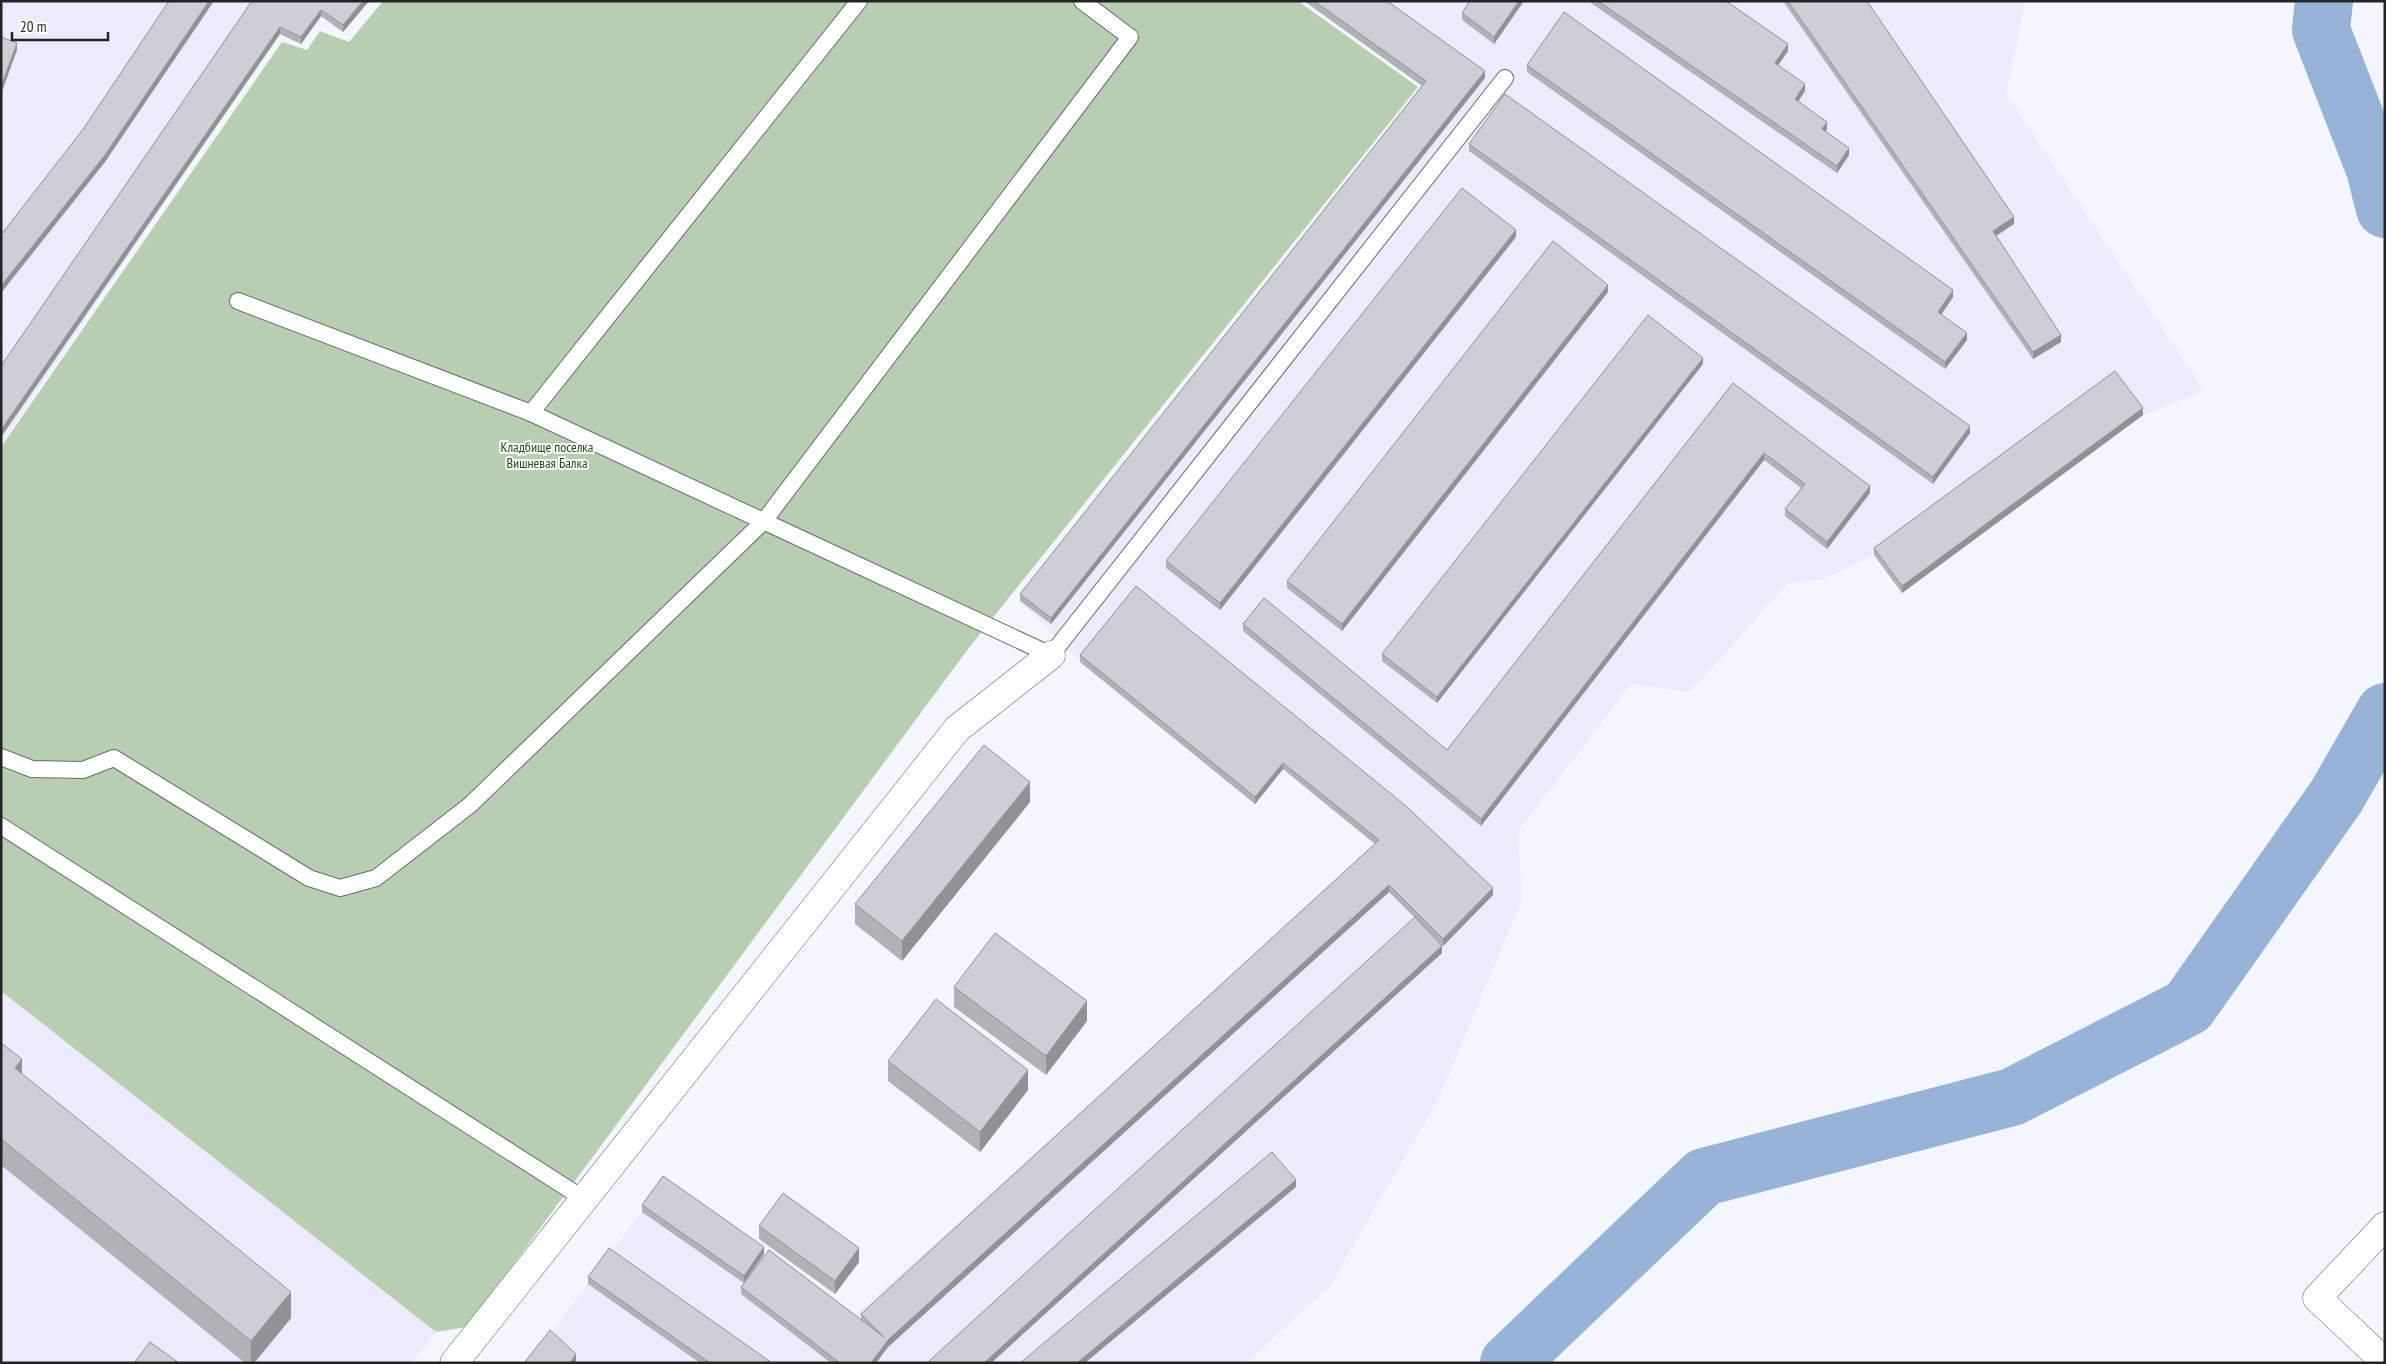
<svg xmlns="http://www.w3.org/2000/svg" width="2386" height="1364" font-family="'PT Sans Narrow',sans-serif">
<rect width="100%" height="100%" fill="#f3f6fd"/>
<g fill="#eceafc">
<polygon points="1,1 369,1 343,32 321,17 301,44 279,34 1,444"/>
<polygon points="1304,1 2025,1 2006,94 2204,391 2143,415 1902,593 1874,555 1821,580 1789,582 1690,692 1631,684 1518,831 1522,899 1439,1098 1329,1287 1246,1363 529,1363 663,1183 855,1315 1378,847 1283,770 1255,804 1080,662 1020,601 1426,88"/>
<polygon points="1,991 436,1332 411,1363 1,1363"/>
</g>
<polygon fill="#b8ceb1" points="383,1 1298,1 1418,87 971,645 467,1327 436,1332 1,991 1,447 282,42 307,50 320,31 349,42"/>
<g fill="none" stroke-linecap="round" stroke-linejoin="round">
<g stroke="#97b3d7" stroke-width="58">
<polyline points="2324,1 2321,30 2375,169 2385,209"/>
<polyline points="1509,1363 1704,1177 2012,1097 2188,1007 2336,797 2385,712"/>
</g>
<g stroke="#676a70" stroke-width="18">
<g id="service">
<polyline points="238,301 531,413 1051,655 1505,78"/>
<polyline points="531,413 859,1"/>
<polyline points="1,757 32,769 83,770 114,758 309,878 340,888 376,878 470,805 764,521 1130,37 1082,1"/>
<polyline points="1,826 584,1199"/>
</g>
</g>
<g stroke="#676a70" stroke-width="29">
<g id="minor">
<polyline points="2385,1226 2317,1298 2385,1362"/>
<polyline points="454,1363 957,729 1051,655"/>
</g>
</g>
<use href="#service" stroke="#fff" stroke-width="16"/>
<use href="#minor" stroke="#fff" stroke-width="28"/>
</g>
<g fill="#afb3b8">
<polygon points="369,1 343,32 321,16 301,44 280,34 1,437 1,366 250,5"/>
<polygon points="1304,1 1387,1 1485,78 1051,624 1020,601 1020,594 1422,86"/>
<polygon points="1470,1 1524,1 1494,44 1462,20 1462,13"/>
<polygon points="1588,1 1726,1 1788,51 1778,65 1805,91 1798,102 1827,129 1825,132 1849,155 1837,173"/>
<polygon points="1783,1 1867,1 2014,224 1996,235 2061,342 2033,359"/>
<polygon points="1527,65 1953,297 1941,315 1967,340 1945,369 1527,72"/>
<polygon points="1469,144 1970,433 1933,484 1469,151"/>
<polygon points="1516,237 1220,610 1166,568 1166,561"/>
<polygon points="1608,292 1342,631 1287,588 1287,581"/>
<polygon points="1703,364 1437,703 1382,661 1382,654"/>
<polygon points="1733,383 1870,493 1827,549 1785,516 1785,509 1801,488 1764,460 1481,826 1243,631 1243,624 1447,750"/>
<polygon points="2143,415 1902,593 1874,555 1874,548"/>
<polygon points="1136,586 1493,895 1443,946 1429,932 1442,953 991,1363 927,1363 1415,918 1389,892 888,1347 876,1363 831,1363 741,1294 741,1287 744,1283 642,1212 642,1205 764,1254 744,1282 861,1320 861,1314 1375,844 1283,769 1255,804 1080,662 1080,655"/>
<polygon points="1030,802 902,961 855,924 855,904"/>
<polygon points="954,987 1087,1021 1046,1075 954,1007"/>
<polygon points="1,1043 22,1074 291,1318 254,1363 245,1363 1,1165"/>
<polygon points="888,1061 1028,1090 980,1152 888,1081"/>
<polygon points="759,1226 859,1262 835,1294 759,1239"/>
<polygon points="588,1277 772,1363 700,1363 588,1284"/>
</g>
<g fill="#8f9296">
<polygon points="209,1 214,1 105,162 1,293 1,286"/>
<polygon points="363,1 369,1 343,32 343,25"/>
<polygon points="1519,1 1524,1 1494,44 1494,37"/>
<polygon points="321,10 321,16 301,44 301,37"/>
<polygon points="280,27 280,34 1,437 1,430"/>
<polygon points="17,43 17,50 1,94 1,87"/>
<polygon points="1788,44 1788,51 1775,70 1775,63"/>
<polygon points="1485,71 1485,78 1051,624 1051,618"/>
<polygon points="1805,84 1805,91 1795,106 1795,99"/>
<polygon points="1827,122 1827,129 1822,136 1822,129"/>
<polygon points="1849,148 1849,155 1837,173 1837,166"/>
<polygon points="2014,217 2014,224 1993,238 1993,231"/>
<polygon points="1516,230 1516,237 1220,610 1220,603"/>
<polygon points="1608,285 1608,292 1342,631 1342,624"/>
<polygon points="1953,290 1953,297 1938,319 1938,312"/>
<polygon points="1967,333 1967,340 1945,369 1945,362"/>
<polygon points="2061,335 2061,342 2033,359 2033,352"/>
<polygon points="1703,358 1703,364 1437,703 1437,697"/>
<polygon points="2143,408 2143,415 1902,593 1902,586"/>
<polygon points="1970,426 1970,433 1933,484 1933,477"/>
<polygon points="1764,453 1764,460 1481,826 1481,819"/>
<polygon points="1870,486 1870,493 1827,549 1827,542"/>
<polygon points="1283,763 1283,769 1255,804 1255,797"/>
<polygon points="1030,782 1030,802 902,961 902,941"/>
<polygon points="1389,885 1389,892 888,1347 876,1363 871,1363 888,1340"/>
<polygon points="1493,888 1493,895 1443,946 1443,939"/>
<polygon points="1442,946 1442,953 991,1363 984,1363"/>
<polygon points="1087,1001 1087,1021 1046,1075 1046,1056"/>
<polygon points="22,1059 22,1085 15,1068"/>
<polygon points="1028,1070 1028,1090 980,1152 980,1132"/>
<polygon points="1296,1180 1296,1187 1085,1363 1077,1363"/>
<polygon points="764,1247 764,1254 744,1283 744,1276"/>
<polygon points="859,1248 859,1262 835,1294 835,1281"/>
<polygon points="291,1292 291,1318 254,1363 251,1363 251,1341"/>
<polygon points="576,1354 576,1361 575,1363 570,1363"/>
</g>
<g fill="#ccd0d6" stroke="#8f9296">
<polygon points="169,1 209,1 105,155 1,286 1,235 84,128"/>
<polygon points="252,1 363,1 343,25 321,10 301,37 280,27 1,430 1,366"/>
<polygon points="1314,1 1387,1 1485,71 1051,618 1020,594 1426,81"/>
<polygon points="1470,1 1519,1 1494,37 1462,13"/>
<polygon points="1598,1 1726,1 1788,44 1775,63 1805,84 1795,99 1827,122 1822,129 1849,148 1837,166"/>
<polygon points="1788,1 1867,1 2014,217 1993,231 2061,335 2033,352"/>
<polygon points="1564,12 1953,290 1938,312 1967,333 1945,362 1527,65"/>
<polygon points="1,37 17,43 1,87"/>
<polygon points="1505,94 1970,426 1933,477 1469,144"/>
<polygon points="1462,188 1516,230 1220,603 1166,561"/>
<polygon points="1553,241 1608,285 1342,624 1287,581"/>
<polygon points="1648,315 1703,358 1437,697 1382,654"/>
<polygon points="2115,371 2143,408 1902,586 1874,548"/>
<polygon points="1733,383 1870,486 1827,542 1785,509 1805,484 1764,453 1481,819 1243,624 1264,598 1447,750"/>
<polygon points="1136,586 1406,806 1493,888 1443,939 1389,885 888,1340 871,1363 840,1363 741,1287 769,1250 884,1337 861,1314 1379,840 1283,763 1255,797 1080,655"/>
<polygon points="984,745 1030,782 902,941 855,904"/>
<polygon points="1415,917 1442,946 984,1363 927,1363"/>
<polygon points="995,933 1087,1001 1046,1056 954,987"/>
<polygon points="936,999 1028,1070 980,1132 888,1061"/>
<polygon points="1,1043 22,1059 15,1068 291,1292 251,1341 1,1139"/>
<polygon points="1272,1152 1296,1180 1077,1363 1020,1363"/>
<polygon points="663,1176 764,1247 744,1276 642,1205"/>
<polygon points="783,1193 859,1248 835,1281 759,1226"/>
<polygon points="609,1248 772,1363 710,1363 588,1277"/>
<polygon points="550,1330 576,1354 570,1363 524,1363"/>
<polygon points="150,1342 179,1363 134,1363"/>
</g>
<g text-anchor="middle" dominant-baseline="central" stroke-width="4" stroke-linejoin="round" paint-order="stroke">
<g font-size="14" fill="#254b17" stroke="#fff">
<text x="547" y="447">Кладбище поселка<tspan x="547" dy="16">Вишневая Балка</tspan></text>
</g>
</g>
<rect width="2386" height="1364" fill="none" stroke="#222426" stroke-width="5"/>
<path d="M12 32v8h96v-8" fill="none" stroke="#222426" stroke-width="2.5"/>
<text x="20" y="32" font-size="15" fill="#222426" stroke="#ffffff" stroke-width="4" paint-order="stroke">20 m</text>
</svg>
